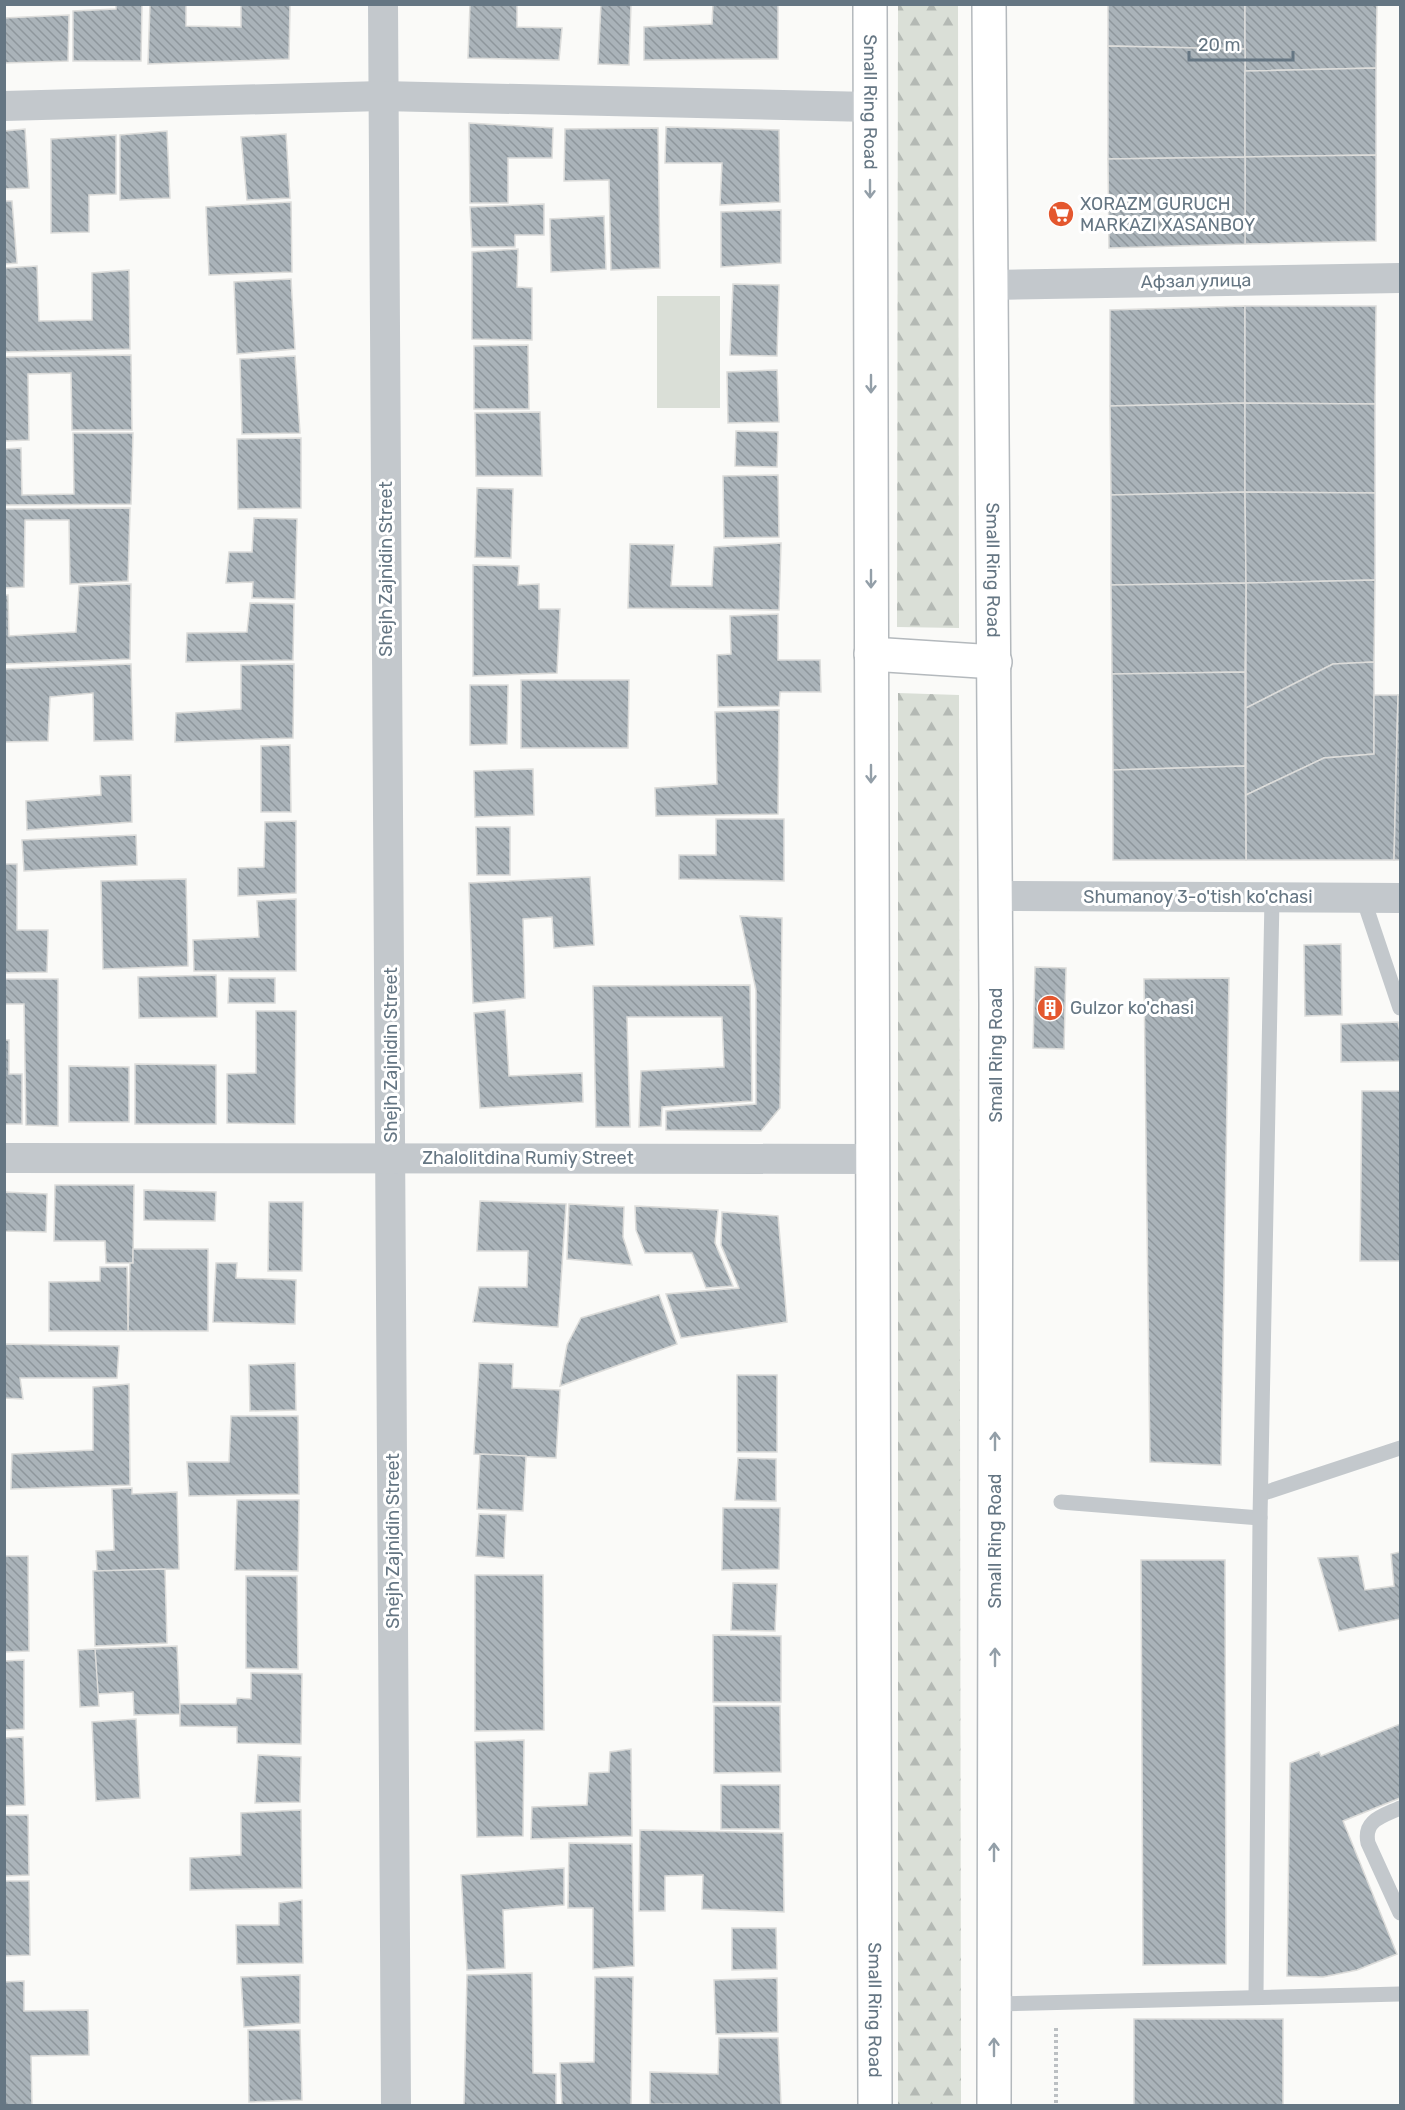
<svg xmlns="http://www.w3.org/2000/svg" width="1405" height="2110" font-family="Rubik,sans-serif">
<defs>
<pattern id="forest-firs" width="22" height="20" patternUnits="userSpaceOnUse" patternTransform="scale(1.5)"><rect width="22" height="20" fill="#dadfd7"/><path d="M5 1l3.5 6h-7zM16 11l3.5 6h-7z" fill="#b4b9b4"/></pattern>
<pattern id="building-back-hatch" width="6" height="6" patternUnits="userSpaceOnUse" patternTransform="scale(1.5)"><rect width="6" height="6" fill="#aab3b9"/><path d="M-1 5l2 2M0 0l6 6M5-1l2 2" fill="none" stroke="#8e969c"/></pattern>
</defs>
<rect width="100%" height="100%" fill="#fafaf8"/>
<g fill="url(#forest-firs)">
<polygon points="898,5 958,5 959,628 897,627"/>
<polygon points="898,693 959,695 961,2106 898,2105"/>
</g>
<rect fill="#dadfd7" x="657" y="296" width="63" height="112"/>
<g fill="url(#building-back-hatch)" stroke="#dcdcda" stroke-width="1.5">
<polygon points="116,4 142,4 141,61 73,61 73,11 116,9"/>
<polygon points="150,4 186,4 186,26 241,27 241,4 290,4 289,59 148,64"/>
<polygon points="470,4 517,4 517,27 562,28 559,60 468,58"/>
<polygon points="601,4 631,4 629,65 598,64"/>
<polygon points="713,4 778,4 778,59 644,60 644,27 712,24"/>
<polygon points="1108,4 1245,4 1245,49 1108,46"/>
<polygon points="1245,4 1377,4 1376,68 1245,71"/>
<polygon points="69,15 68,61 4,63 4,18"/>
<polygon points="1108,46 1245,49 1245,157 1108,159"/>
<polygon points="1376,68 1376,155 1245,157 1245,71"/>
<polygon points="469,123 553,128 552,158 508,158 508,203 470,203"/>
<polygon points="666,127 779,130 780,202 720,205 722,163 665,163"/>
<polygon points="658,128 660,268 611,270 609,180 564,181 565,129"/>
<polygon points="25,129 29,188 4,189 4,131"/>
<polygon points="167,131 170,198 120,200 120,135"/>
<polygon points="286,134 290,198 247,200 241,137"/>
<polygon points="116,135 116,194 89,195 89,232 51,233 51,139"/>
<polygon points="1376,155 1376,241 1245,244 1245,157"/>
<polygon points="1245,157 1245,244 1109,248 1108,159"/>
<polygon points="4,201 12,201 17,263 4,264"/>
<polygon points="291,202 292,272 209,275 206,207"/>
<polygon points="544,204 544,235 515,235 515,247 472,247 470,207"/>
<polygon points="781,210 781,263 721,267 721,212"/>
<polygon points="604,216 606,269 551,272 550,219"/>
<polygon points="518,249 517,287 532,288 532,340 472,339 472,252"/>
<polygon points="37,266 39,321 92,320 92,273 129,270 130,349 4,352 4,268"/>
<polygon points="291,279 295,349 237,354 234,282"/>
<polygon points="733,284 779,285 777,356 730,355"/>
<polygon points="1245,306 1245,403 1110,406 1110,310"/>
<polygon points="1245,306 1376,306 1375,404 1245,403"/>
<polygon points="528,345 529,409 474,409 474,346"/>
<polygon points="131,355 132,430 72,430 71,373 28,374 29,440 4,441 4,357"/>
<polygon points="295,356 300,433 242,434 240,359"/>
<polygon points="777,370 779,422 728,423 727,372"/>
<polygon points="1245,403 1245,492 1111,495 1110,406"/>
<polygon points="1245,403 1375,404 1375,493 1245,492"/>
<polygon points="540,412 542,476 476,476 475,413"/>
<polygon points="736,431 778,432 777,467 735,466"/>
<polygon points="73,433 133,433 131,504 4,505 4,449 21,448 22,495 74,494"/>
<polygon points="301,438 301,508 238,509 237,439"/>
<polygon points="778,475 779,537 724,538 723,476"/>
<polygon points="477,488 513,489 511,558 475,557"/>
<polygon points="1245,492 1246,583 1111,585 1111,495"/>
<polygon points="1245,492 1375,493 1375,580 1246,583"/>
<polygon points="130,508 128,581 70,584 69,520 25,520 24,587 4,588 4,509"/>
<polygon points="254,518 297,519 295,599 252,598 253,582 226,583 229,552 252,552"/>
<polygon points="781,543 779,610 628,608 630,544 674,545 671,586 712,586 714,547"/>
<polygon points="473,565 519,566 518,585 539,584 539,609 560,609 557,673 473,676"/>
<polygon points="1375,580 1374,662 1333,664 1246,708 1246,583"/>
<polygon points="1246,583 1245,672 1112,674 1111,585"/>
<polygon points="131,584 130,659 4,664 4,595 8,595 9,636 76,632 79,586"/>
<polygon points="250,603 294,604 293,660 186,662 187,633 247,632"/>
<polygon points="778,614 778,660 820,660 821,692 780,692 779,706 718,707 717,655 731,654 730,616"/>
<polygon points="1374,662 1374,754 1324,758 1246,795 1246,708 1333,664"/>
<polygon points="131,664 133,740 94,741 93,693 50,697 48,741 4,742 4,669"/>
<polygon points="294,664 293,738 175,742 176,713 241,709 241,665"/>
<polygon points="1245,672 1245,766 1113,770 1112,674"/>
<polygon points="521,680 629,680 628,748 521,748"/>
<polygon points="470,685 508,685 507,744 470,745"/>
<polygon points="1374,695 1398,695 1394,860 1246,860 1246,795 1324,758 1374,754"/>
<polygon points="1398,695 1400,695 1400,860 1394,860"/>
<polygon points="779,710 778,814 656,816 655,788 717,784 715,712"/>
<polygon points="290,745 291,812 261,812 261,746"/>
<polygon points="1245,766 1246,860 1113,860 1113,770"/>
<polygon points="533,769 534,815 475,817 474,771"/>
<polygon points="131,775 132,822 27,830 26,801 101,795 100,776"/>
<polygon points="716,819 784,819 784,881 679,879 679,855 716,855"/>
<polygon points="296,821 296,893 238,896 238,868 264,867 265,822"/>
<polygon points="476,827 510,827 510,875 477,875"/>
<polygon points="136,835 137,865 24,871 22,840"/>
<polygon points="4,864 17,864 17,930 48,930 47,972 4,973"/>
<polygon points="590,877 594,945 554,948 552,917 523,919 525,998 473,1003 469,883"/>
<polygon points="186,879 188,966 103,969 101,881"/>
<polygon points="296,899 296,971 194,971 193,940 259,937 257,901"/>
<polygon points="740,916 782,918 780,1108 761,1131 666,1130 666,1111 756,1104 756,990"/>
<polygon points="1341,944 1342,1015 1305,1016 1304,945"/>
<polygon points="1035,967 1066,968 1064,1049 1033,1048"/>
<polygon points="216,975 217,1017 139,1018 138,977"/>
<polygon points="229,978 275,978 275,1003 228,1003"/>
<polygon points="1229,978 1221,1465 1150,1462 1144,979"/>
<polygon points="4,979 58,979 58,1126 26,1125 24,1004 4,1004"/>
<polygon points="750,985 752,1101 662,1107 661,1126 639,1127 641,1071 724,1067 722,1017 627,1017 630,1127 596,1127 593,986"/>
<polygon points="505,1010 509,1076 582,1073 583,1102 480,1108 474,1013"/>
<polygon points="256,1011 296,1011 295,1124 227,1123 227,1074 256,1073"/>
<polygon points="1398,1022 1400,1032 1400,1061 1341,1062 1341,1024"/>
<polygon points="4,1040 9,1040 9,1074 22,1074 22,1124 4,1124"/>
<polygon points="135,1064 216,1065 216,1124 135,1124"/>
<polygon points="69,1066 129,1067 129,1122 69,1122"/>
<polygon points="1362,1091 1400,1091 1400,1261 1360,1261"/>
<polygon points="55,1185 134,1185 133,1263 106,1263 105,1241 54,1241"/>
<polygon points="144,1190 216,1192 215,1221 144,1220"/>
<polygon points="4,1192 47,1194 46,1232 4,1231"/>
<polygon points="480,1201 566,1204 558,1327 473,1322 479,1287 527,1287 528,1251 477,1251"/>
<polygon points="269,1202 303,1202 302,1271 268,1271"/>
<polygon points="569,1204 624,1207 623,1237 632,1265 567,1259"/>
<polygon points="635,1206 718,1210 715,1243 733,1286 706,1288 692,1253 645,1253 636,1230"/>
<polygon points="722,1212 778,1216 787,1322 681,1338 666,1294 739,1288 721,1245"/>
<polygon points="133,1249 208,1249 208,1331 128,1331 130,1263 133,1263"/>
<polygon points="216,1263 237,1263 236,1278 296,1280 295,1324 213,1322"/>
<polygon points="100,1267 127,1267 128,1331 49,1331 49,1282 100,1281"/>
<polygon points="659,1295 677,1344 560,1386 567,1345 581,1318"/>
<polygon points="4,1344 119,1346 117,1378 20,1378 23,1399 4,1398"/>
<polygon points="295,1363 296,1410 250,1411 249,1365"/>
<polygon points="479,1363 513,1364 512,1388 560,1390 556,1458 474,1454"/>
<rect x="737" y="1375" width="40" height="77"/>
<polygon points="129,1384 130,1485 11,1489 12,1454 93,1450 93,1387"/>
<polygon points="231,1416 298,1416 299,1494 189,1496 187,1462 229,1462"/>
<polygon points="480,1454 526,1456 523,1511 477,1509"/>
<polygon points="738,1458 776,1459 776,1501 735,1500"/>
<polygon points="132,1488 132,1494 177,1492 179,1569 97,1571 96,1551 114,1550 112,1489"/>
<polygon points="237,1500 299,1500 298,1571 235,1570"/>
<polygon points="723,1508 780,1508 779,1569 722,1570"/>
<polygon points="479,1514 506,1515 504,1558 476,1556"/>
<polygon points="1400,1552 1400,1619 1339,1631 1318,1558 1358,1556 1365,1590 1394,1586 1391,1554"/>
<polygon points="4,1556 28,1556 29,1651 4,1652"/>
<polygon points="1141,1560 1225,1560 1226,1964 1143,1965"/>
<polygon points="165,1569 167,1643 95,1646 93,1571"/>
<polygon points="475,1575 543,1575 544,1730 475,1731"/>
<polygon points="246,1576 297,1576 298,1669 246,1668"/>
<polygon points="733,1583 777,1584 775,1631 731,1630"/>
<polygon points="713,1635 781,1636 781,1702 713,1702"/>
<polygon points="177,1646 180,1714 134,1715 133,1692 97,1694 95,1649"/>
<polygon points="95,1649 99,1706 80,1707 78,1650"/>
<polygon points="24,1660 24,1729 4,1730 4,1661"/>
<polygon points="251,1673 302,1674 301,1744 237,1743 237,1727 180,1726 180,1704 236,1704 237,1698 251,1699"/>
<polygon points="714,1706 780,1706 781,1772 714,1773"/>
<polygon points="136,1719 140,1798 96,1801 92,1722"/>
<polygon points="1400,1724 1400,1798 1343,1821 1397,1954 1357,1970 1323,1977 1287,1976 1290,1763 1319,1752 1321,1756"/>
<polygon points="23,1737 25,1805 4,1806 4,1738"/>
<polygon points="524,1740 523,1836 477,1837 475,1742"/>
<polygon points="631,1749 632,1836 531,1839 532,1807 587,1805 589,1773 609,1772 610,1752"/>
<polygon points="258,1755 301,1757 300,1802 255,1803"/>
<rect x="721" y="1785" width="59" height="44"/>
<polygon points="301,1810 302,1888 190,1890 190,1858 241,1855 241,1813"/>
<polygon points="4,1815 28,1815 29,1875 4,1876"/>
<polygon points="640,1830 783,1833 784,1912 702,1909 703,1875 665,1876 665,1911 639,1911"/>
<polygon points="569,1843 632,1844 634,1966 593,1969 593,1908 568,1908"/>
<polygon points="564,1868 564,1905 503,1910 505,1968 467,1970 461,1875"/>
<polygon points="4,1881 29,1881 30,1955 4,1956"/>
<polygon points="302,1900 303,1963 237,1964 236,1925 279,1925 279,1903"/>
<polygon points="732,1928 776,1928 777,1969 732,1970"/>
<polygon points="532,1973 533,2073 556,2074 556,2106 464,2106 467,1975"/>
<polygon points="300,1975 300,2023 244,2027 241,1977"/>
<polygon points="595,1977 633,1977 631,2106 562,2106 560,2063 594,2062"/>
<polygon points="777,1978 778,2032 716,2034 714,1980"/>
<polygon points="24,1981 24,2011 88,2010 89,2055 31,2056 32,2106 4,2106 4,1982"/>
<rect x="1134" y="2019" width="149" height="87"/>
<polygon points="248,2030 300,2030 302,2100 249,2102"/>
<polygon points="719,2038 778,2038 781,2106 650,2104 650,2072 718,2074"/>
</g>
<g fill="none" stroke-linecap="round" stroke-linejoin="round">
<g stroke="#b4b9bd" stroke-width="36">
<g id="trunk">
<path id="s1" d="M870,4L875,2106"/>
<path id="s2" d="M989,4L996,1004L994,2106"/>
<polyline points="871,654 995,662"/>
</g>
</g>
<polyline stroke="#bbbfc2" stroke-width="4" stroke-dasharray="3 3" stroke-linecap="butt" points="1056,2028 1056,2106"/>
<g stroke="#c3c8cc" stroke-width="15">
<polyline points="1363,898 1400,1008"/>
<polyline points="1261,1494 1400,1448"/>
<polyline points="1061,1502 1260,1518"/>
<path d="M1400,1808C1383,1816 1363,1820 1368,1843L1400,1913"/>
<polyline points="1256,1997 1260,1518 1272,898"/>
<polyline points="994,2004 1400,1994"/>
</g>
<g stroke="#c3c8cc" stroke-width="30">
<polyline points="383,4 396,2106"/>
<polyline points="4,106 382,96 870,107"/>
<polyline points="992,285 1400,278"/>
<polyline points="996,896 1400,898"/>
<polyline points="4,1158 872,1159"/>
</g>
<use href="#trunk" stroke="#fff" stroke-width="33"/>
</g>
<defs><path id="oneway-shaft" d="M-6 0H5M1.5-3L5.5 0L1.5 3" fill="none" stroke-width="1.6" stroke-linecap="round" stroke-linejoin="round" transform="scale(1.5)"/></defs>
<g stroke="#939fa8">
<use href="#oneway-shaft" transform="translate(870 189) rotate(90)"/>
<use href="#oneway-shaft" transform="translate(871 384) rotate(90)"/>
<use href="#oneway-shaft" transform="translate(871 579) rotate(90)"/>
<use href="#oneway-shaft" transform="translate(871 774) rotate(90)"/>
<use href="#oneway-shaft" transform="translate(995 1441) rotate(-90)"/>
<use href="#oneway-shaft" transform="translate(995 1657) rotate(-90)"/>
<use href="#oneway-shaft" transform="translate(994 1852) rotate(-90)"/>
<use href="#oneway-shaft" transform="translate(994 2047) rotate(-90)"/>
</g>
<defs>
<g id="supermarket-disc" transform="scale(1.35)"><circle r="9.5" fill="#e4572e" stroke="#fff"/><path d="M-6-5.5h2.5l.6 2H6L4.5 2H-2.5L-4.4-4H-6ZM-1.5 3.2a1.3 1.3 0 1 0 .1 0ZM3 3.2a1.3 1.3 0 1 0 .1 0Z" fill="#fff"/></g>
<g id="building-disc" transform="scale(1.35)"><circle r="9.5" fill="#e4572e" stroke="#fff"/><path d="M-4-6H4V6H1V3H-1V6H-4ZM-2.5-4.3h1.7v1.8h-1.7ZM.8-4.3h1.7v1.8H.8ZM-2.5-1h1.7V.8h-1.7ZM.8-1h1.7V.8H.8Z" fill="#fff"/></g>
</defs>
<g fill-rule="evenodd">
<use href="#supermarket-disc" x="1061" y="214"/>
<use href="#building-disc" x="1050" y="1008"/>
</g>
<g text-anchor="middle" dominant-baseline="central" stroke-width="6" stroke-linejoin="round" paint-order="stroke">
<g font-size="18" fill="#657683" stroke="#fff">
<text stroke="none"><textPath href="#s1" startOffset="98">Small Ring Road</textPath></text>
<text transform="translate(1196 281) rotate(-1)">Афзал улица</text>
<text transform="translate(386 569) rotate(-90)">Shejh Zajnidin Street</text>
<text stroke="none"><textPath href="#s2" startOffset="566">Small Ring Road</textPath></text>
<text x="1198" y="897">Shumanoy 3-o'tish ko'chasi</text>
<text transform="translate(391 1055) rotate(-90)">Shejh Zajnidin Street</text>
<text transform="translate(996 1055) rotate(-90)">Small Ring Road</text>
<text x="528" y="1158">Zhalolitdina Rumiy Street</text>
<text transform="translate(393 1541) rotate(-90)">Shejh Zajnidin Street</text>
<text transform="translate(995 1541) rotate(-90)">Small Ring Road</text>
<text stroke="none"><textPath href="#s1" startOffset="2006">Small Ring Road</textPath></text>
</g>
<g font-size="18" fill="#657683" stroke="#fff" text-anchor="start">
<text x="1080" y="204">XORAZM GURUCH<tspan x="1080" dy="21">MARKAZI XASANBOY</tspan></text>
<text x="1070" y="1008">Gulzor ko'chasi</text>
</g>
</g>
<rect width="1405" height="2110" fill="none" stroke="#657683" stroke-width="12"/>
<path d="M1189 51v9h104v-9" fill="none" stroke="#657683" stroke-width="3"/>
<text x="1198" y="51" font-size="18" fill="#657683" stroke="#ffffff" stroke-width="4.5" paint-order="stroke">20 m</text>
</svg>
